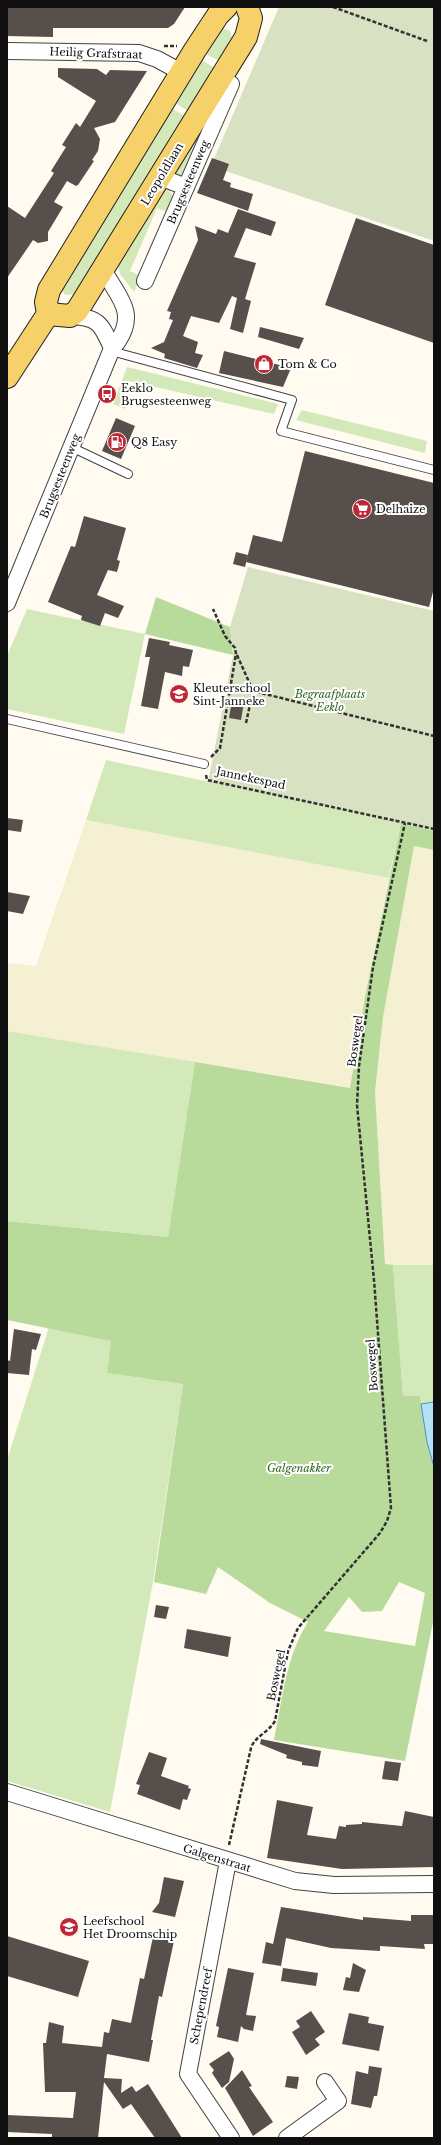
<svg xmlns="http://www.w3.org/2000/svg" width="441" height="2145" font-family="'Libre Baskerville',serif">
<rect width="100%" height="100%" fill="#fffbf0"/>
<g fill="#f5f0d1">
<polygon points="86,820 389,878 365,997 350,1088 7,1031 7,963 36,966"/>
<polygon points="414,846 434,850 434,1265 385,1265 375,1092 383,1017"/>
</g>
<g fill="#d4e9ba">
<path d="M221,29C243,28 224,53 219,61L204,53Z"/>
<polygon points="200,59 215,68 188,111 174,102"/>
<polygon points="171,108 185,116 76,294 65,295 60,288"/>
<polygon points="201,126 204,127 184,174 176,176 172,172"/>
<polygon points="164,189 169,190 173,197 167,212 157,208 130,271 141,276 134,292 120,274 117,262"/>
<polygon points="127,367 278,404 274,414 130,381 125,409 113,404"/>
<polygon points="302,410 427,441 425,453 296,420"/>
<polygon points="27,609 145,634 124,734 7,709 7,656"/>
<polygon points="106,760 401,823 389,878 86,820"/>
<polygon points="7,1031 195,1062 168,1237 7,1221"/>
<polygon points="393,1265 434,1265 434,1402 421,1404 420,1396 403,1396"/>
<polygon points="49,1327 112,1341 107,1373 183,1384 153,1582 110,1812 7,1781 7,1460"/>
</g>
<g fill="#b8da9a" fill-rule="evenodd">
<polygon points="156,597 230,627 233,655 145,634"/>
<path d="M401,823L434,831V850L414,846L383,1017L375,1092L385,1264L393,1265L403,1396H420L427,1442L434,1467V1617L405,1761L274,1740C282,1701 286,1656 308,1622L270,1603L218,1567L206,1594L154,1582L183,1384L107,1373L111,1341L7,1320V1221L168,1237L195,1062L350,1088L365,997ZM399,1582L425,1593L415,1646L324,1631L349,1597L362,1612L382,1611Z"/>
</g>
<g fill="#d8e1c1">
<polygon points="279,7 434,7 434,241 211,166"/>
<polygon points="248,567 434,611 434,831 208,782 233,655 230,627"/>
</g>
<polygon fill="#b6e0f5" stroke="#3e97cc" points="434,1402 434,1467 427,1442 421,1404"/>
<g fill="#574f4b">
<polygon points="7,7 185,7 174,24 168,28 53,28 53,37 7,36"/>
<polygon points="58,68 97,69 106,75 110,70 147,71 115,122 94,128 100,139 98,151 92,160 94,161 78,185 76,186 67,181 54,202 63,207 48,232 48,241 38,243 33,240 7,278 7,206 25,218 54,173 51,171 66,147 62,145 76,123 80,127 96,101 58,77"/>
<polygon points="212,158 229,164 223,180 231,183 230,187 253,194 248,211 197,193"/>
<polygon points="238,209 276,222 271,236 246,228 234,257 256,263 245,299 251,301 243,333 230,329 237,298 232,296 219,323 191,316 183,336 198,342 195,353 203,355 197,368 164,358 165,354 151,348 164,342 173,320 169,319 171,312 167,311 198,240 195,226 216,234 218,229 228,233"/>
<polygon points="356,218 434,245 434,343 325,305"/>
<polygon points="260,327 304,338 299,349 258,337"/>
<polygon points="224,351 291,368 283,387 219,373"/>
<polygon points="116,418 135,426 121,459 102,451"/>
<polygon points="305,451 434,483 434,588 429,607 246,562 253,535 282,542"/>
<polygon points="84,516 126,528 117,560 120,561 117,572 108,570 97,595 124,606 118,618 105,613 100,626 81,620 82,616 48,602 71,546 75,547"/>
<polygon points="236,552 248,555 245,567 233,564"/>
<polygon points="149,638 170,642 169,645 193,650 189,667 183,666 182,676 165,672 158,709 141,706 150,657 145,657"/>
<polygon points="232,700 244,702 241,720 229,718"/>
<polygon points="7,818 23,820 21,832 7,830"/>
<polygon points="7,892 30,896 23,914 7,911"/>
<polygon points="14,1329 41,1334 36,1350 32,1349 29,1375 7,1373 7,1360 10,1361"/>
<polygon points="156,1605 169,1607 166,1619 154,1617"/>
<polygon points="187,1629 231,1637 228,1657 184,1648"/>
<polygon points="261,1739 321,1751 318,1767 302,1765 302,1762 286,1758 287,1755 260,1744"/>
<polygon points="149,1752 167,1758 161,1776 189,1786 188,1788 191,1789 187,1800 183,1799 180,1810 137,1794 140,1785 136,1784"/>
<polygon points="385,1761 401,1763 398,1781 382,1779"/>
<polygon points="277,1800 313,1807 307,1835 336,1839 339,1826 346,1827 346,1825 362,1824 362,1822 402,1826 405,1811 434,1817 434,1867 342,1869 267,1858"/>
<polygon points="164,1877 184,1881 175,1917 152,1912 159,1903"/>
<polygon points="281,1907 363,1920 363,1917 411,1921 411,1915 434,1915 434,1944 424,1944 425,1949 380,1946 380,1951 331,1948 286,1938 281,1966 262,1963 266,1942 273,1944"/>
<polygon points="7,1936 89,1961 78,1997 7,1976"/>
<polygon points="153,1937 174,1941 162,1997 159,1996 151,2040 153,2040 149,2062 107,2054 104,2078 122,2079 121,2093 132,2086 136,2092 148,2084 182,2138 155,2138 131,2104 123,2109 104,2082 98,2138 52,2138 52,2134 7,2132 7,2115 73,2118 76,2092 45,2092 43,2043 46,2043 49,2022 64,2026 62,2043 102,2047 104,2032 109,2033 112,2019 131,2023 140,1978 144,1979"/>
<polygon points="353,1963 366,1970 359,1992 343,1990 346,1977 350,1978"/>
<polygon points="228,1968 254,1973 246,2015 256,2016 253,2031 244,2029 241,2026 238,2042 217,2037 219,2027 216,2026"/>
<polygon points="283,1968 318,1973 316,1986 281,1981"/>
<polygon points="311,2011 325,2032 315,2039 320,2045 306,2055 292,2032 300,2027 296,2021"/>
<polygon points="349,2013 369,2017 368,2023 384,2026 379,2051 342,2044"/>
<polygon points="229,2051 234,2059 229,2082 222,2088 212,2073 214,2070 209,2064"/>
<polygon points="369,2066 382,2068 377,2096 374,2096 371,2108 351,2104 356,2071 368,2074"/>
<polygon points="242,2070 252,2086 249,2087 273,2122 253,2136 225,2088"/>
<polygon points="287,2076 299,2077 297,2089 285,2087"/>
</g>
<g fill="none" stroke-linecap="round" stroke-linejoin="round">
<g stroke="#424242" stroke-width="10">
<g id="lane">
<polyline points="111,351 292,400 281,431 434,470"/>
<polyline points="71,447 128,474"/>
<polyline points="7,719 204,764"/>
</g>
</g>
<g stroke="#424242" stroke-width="18">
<g id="street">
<polyline points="7,51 139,53 157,59 181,72"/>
<polyline points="160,177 186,187"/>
<polyline points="145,281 231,84"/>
<path d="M70,316C98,317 101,323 112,348"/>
<path d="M7,603L111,351C113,347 116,344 118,341C138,311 116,295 103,269"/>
<polyline points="7,1792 295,1881 334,1885 434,1884"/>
<polyline points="228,1861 188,2074 231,2138"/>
<polyline points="287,2138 338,2101 325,2082"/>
</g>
</g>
<g stroke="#202020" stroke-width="24">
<g id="primary">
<polyline points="48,314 70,316 77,311 246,37 251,18 247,7"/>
<polyline points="7,377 48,314 46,302 49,290 195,50 218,15 226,7"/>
</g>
</g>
<g stroke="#313131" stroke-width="2.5" stroke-dasharray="4 2" stroke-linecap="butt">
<polyline points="333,7 427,41"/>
<polyline points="164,46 177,46"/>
<polyline points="237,655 253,691"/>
<polyline points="246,723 253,691 434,736"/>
<polyline points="211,757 220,748 236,654 235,648 225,636 213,609"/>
<polyline points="206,775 207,780 434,829"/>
<path d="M229,1845L251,1748C255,1736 268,1733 275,1721L288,1651L298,1628L380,1533L387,1521L391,1508L374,1280L357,1105L359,1066L373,967L405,823"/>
</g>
<use href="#lane" stroke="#fff" stroke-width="8"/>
<use href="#street" stroke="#fff" stroke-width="16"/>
<use href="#primary" stroke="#f6d069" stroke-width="22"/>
</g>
<defs>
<g id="shop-disc" transform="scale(1)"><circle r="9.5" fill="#bd2834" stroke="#fff"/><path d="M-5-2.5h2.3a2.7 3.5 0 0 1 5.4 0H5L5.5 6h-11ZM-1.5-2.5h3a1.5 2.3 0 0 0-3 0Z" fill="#fff"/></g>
<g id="bus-disc" transform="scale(1)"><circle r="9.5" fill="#bd2834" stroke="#fff"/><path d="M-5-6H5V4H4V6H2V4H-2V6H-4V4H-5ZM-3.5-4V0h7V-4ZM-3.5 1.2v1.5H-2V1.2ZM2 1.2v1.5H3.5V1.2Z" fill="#fff"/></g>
<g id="fuel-disc" transform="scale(1)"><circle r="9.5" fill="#bd2834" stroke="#fff"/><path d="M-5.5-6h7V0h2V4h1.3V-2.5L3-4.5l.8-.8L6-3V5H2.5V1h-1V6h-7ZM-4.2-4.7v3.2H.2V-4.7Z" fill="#fff"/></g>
<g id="supermarket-disc" transform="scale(1)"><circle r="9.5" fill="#bd2834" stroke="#fff"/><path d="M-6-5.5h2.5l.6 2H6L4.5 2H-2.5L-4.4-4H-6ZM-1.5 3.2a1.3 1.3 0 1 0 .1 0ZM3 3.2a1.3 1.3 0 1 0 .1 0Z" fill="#fff"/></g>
<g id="school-disc" transform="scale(1)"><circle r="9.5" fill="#bd2834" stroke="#fff"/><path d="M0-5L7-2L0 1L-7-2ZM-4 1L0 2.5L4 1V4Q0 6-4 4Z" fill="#fff"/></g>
</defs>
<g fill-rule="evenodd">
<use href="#shop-disc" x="264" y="364"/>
<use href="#bus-disc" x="107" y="394"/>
<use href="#fuel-disc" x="117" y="442"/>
<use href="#supermarket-disc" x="362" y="509"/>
<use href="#school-disc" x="179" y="694"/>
<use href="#school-disc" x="69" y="1927"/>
</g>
<g text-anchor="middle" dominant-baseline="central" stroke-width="4" stroke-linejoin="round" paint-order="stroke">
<g font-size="11" fill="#0f0f0f" stroke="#fff">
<text transform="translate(96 53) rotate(2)">Heilig Grafstraat</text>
<text transform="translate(162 174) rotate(-59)">Leopoldlaan</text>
<text transform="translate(188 182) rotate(-67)">Brugsesteenweg</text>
<text transform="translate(60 476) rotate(-68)">Brugsesteenweg</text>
<text transform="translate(251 778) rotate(12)">Jannekespad</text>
<text transform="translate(355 1041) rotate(-82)">Boswegel</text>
<text transform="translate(372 1365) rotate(-94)">Boswegel</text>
<text transform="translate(276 1675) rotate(-78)">Boswegel</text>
<text transform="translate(217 1858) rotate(17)">Galgenstraat</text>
<text transform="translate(201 2006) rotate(-79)">Schependreef</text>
</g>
<g font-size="11" fill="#0f0f0f" stroke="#fff" text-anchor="start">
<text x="278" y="364">Tom &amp; Co</text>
<text x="121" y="388">Eeklo<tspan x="121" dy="13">Brugsesteenweg</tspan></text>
<text x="131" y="442">Q8 Easy</text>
<text x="376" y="509">Delhaize</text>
<text x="193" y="688">Kleuterschool<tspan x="193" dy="13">Sint-Janneke</tspan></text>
<text x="83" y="1921">Leefschool<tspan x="83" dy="13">Het Droomschip</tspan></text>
</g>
<g font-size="11" font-style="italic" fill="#30661f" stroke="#fff">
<text x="330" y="694">Begraafplaats<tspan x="330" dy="13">Eeklo</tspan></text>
<text x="299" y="1468">Galgenakker</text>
</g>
</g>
<rect width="441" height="2145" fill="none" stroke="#0f0f0f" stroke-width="16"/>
</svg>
